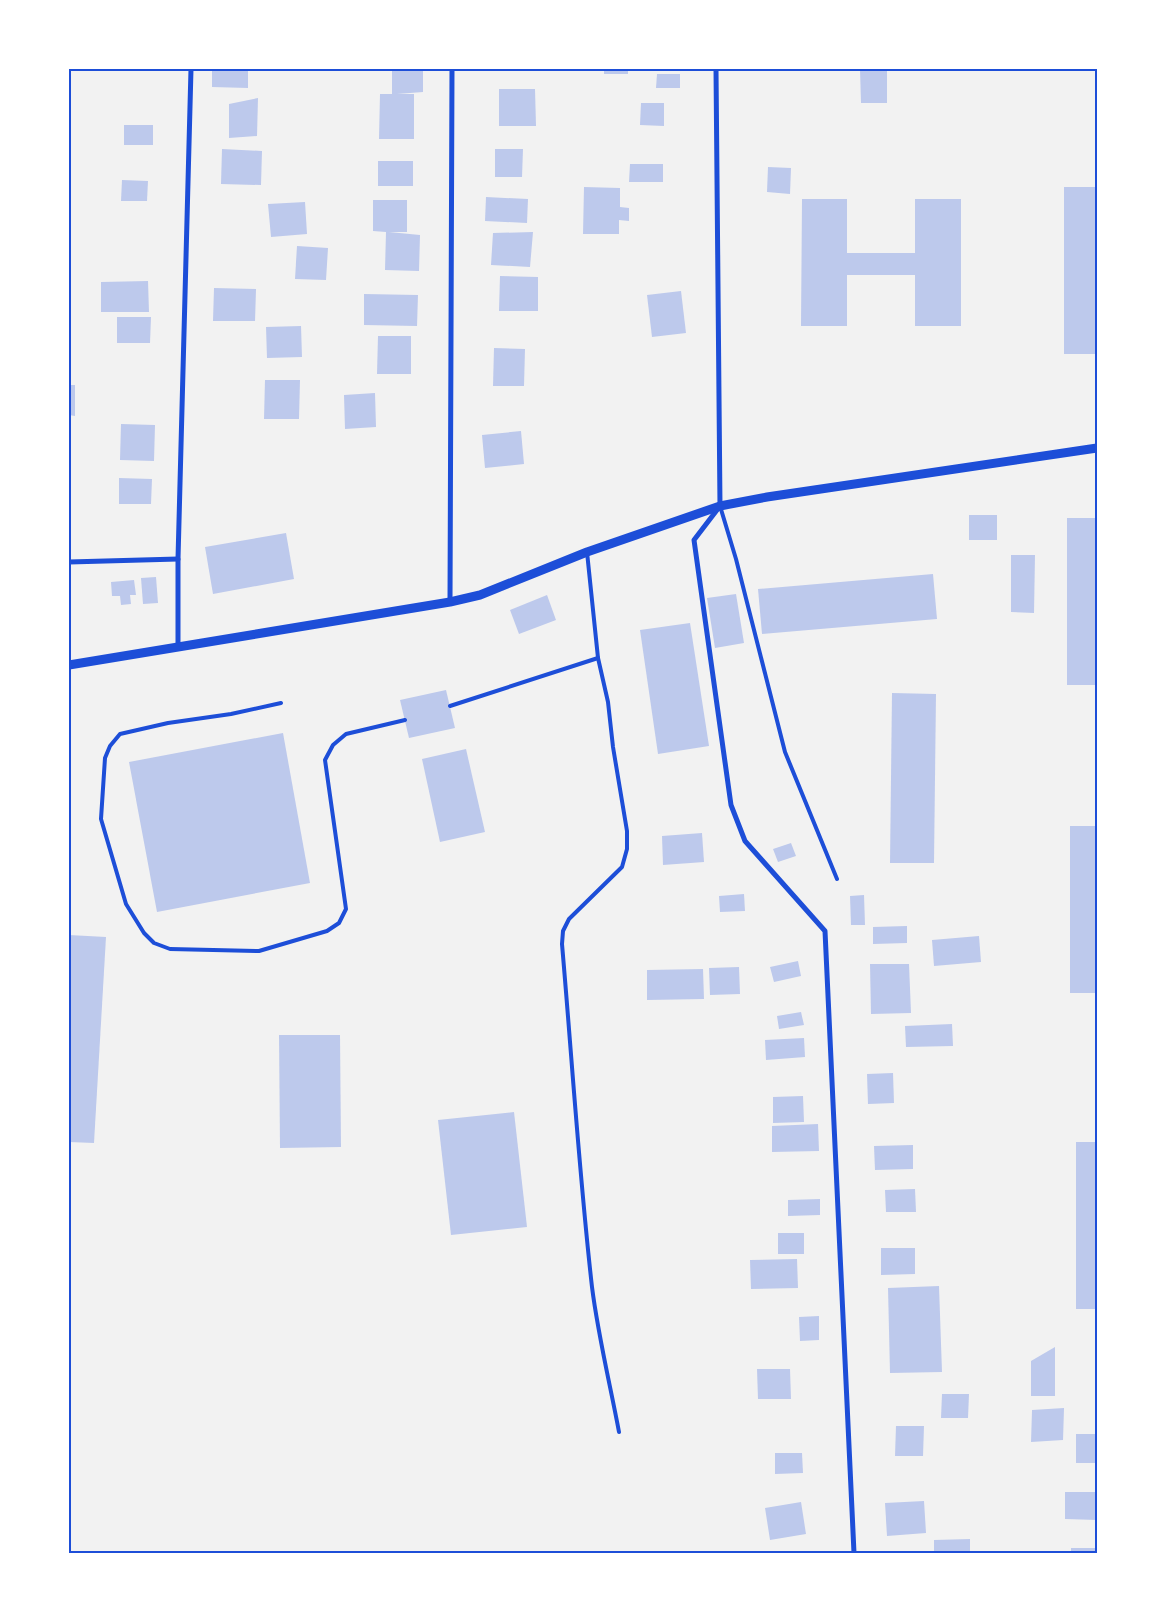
<svg xmlns="http://www.w3.org/2000/svg" width="1166" height="1622" font-family="'Noto Sans',sans-serif">
<rect width="100%" height="100%" fill="#f2f2f2"/>
<g fill="#bdc9ec">
<polygon points="212,69 248,69 248,88 212,87"/>
<polygon points="392,69 423,69 423,92 397,94 414,94 414,139 379,139 380,94 392,94"/>
<rect x="604" y="69" width="24" height="5"/>
<polygon points="860,69 887,69 887,103 861,103"/>
<polygon points="657,74 680,74 680,88 656,88"/>
<polygon points="499,89 535,89 536,126 499,126"/>
<polygon points="258,98 257,136 229,138 229,104"/>
<polygon points="641,103 664,103 664,126 640,125"/>
<rect x="124" y="125" width="29" height="20"/>
<polygon points="222,149 262,151 261,185 221,184"/>
<polygon points="495,149 523,149 522,177 495,177"/>
<rect x="378" y="161" width="35" height="25"/>
<polygon points="630,164 663,164 663,182 629,182"/>
<polygon points="768,167 791,168 790,194 767,192"/>
<polygon points="122,180 148,181 147,201 121,201"/>
<polygon points="584,187 620,188 620,207 629,208 629,221 619,220 619,234 583,234"/>
<rect x="1064" y="187" width="33" height="167"/>
<polygon points="486,197 528,199 527,223 485,221"/>
<polygon points="802,199 847,199 847,253 915,253 915,199 961,199 961,326 915,326 915,275 847,275 847,326 801,326"/>
<polygon points="373,200 407,200 407,232 389,232 420,235 419,271 385,270 386,232 373,231"/>
<polygon points="305,202 307,234 271,237 268,204"/>
<polygon points="533,232 530,267 491,265 493,233"/>
<polygon points="297,246 328,248 326,280 295,279"/>
<polygon points="500,276 538,277 538,311 499,311"/>
<polygon points="148,281 149,312 101,312 101,282"/>
<polygon points="214,288 256,289 255,321 213,321"/>
<polygon points="681,291 686,333 652,337 647,295"/>
<polygon points="364,294 418,295 417,326 364,325"/>
<polygon points="117,317 151,317 150,343 117,343"/>
<polygon points="301,326 302,357 267,358 266,327"/>
<polygon points="378,336 411,336 411,374 377,374"/>
<polygon points="494,348 525,349 524,386 493,386"/>
<polygon points="265,380 300,380 299,419 264,419"/>
<polygon points="69,385 75,385 75,416 69,415"/>
<polygon points="375,393 376,427 345,429 344,395"/>
<polygon points="121,424 155,425 154,461 120,460"/>
<polygon points="521,431 524,464 485,468 482,435"/>
<polygon points="119,478 152,479 151,504 119,504"/>
<rect x="969" y="515" width="28" height="25"/>
<rect x="1067" y="518" width="30" height="167"/>
<polygon points="286,533 294,579 213,594 205,547"/>
<polygon points="1011,555 1035,555 1034,613 1011,612"/>
<polygon points="933,574 937,619 762,634 758,589"/>
<polygon points="156,577 158,603 143,604 141,578"/>
<polygon points="134,580 136,595 130,595 131,604 121,605 120,596 112,596 111,582"/>
<polygon points="736,594 744,643 715,648 707,598"/>
<polygon points="547,595 556,620 519,634 510,610"/>
<polygon points="690,623 709,746 658,754 640,630"/>
<polygon points="446,690 455,728 409,738 400,700"/>
<polygon points="892,693 936,694 934,863 890,863"/>
<polygon points="283,733 310,883 157,912 129,762"/>
<polygon points="466,749 485,832 440,842 422,759"/>
<rect x="1070" y="826" width="27" height="167"/>
<polygon points="702,833 704,862 663,865 662,836"/>
<polygon points="791,843 796,856 778,862 773,849"/>
<polygon points="744,894 745,911 720,912 719,896"/>
<polygon points="864,895 865,925 851,925 850,896"/>
<polygon points="907,926 907,943 873,944 873,927"/>
<polygon points="69,935 106,937 94,1143 69,1142"/>
<polygon points="979,936 981,962 934,966 932,940"/>
<polygon points="798,961 801,976 774,982 770,967"/>
<polygon points="870,964 909,964 911,1013 871,1014"/>
<polygon points="739,967 740,994 710,995 709,968"/>
<polygon points="703,969 704,999 647,1000 647,970"/>
<polygon points="801,1012 804,1025 779,1029 777,1016"/>
<polygon points="952,1024 953,1046 906,1047 905,1026"/>
<polygon points="279,1035 340,1035 341,1147 280,1148"/>
<polygon points="804,1038 805,1057 766,1060 765,1040"/>
<polygon points="893,1073 894,1103 868,1104 867,1074"/>
<polygon points="803,1096 804,1122 773,1123 773,1097"/>
<polygon points="514,1112 527,1227 451,1235 438,1120"/>
<polygon points="818,1124 819,1151 772,1152 772,1126"/>
<rect x="1076" y="1142" width="21" height="167"/>
<polygon points="913,1145 913,1169 875,1170 874,1146"/>
<polygon points="915,1189 916,1212 886,1212 885,1190"/>
<polygon points="820,1199 820,1215 788,1216 788,1200"/>
<rect x="778" y="1233" width="26" height="21"/>
<polygon points="881,1248 915,1248 915,1274 881,1275"/>
<polygon points="797,1259 798,1288 751,1289 750,1260"/>
<polygon points="939,1286 942,1372 890,1373 888,1288"/>
<polygon points="819,1316 819,1340 800,1341 799,1317"/>
<polygon points="1055,1347 1055,1396 1031,1396 1031,1361"/>
<polygon points="757,1369 790,1369 791,1399 758,1399"/>
<polygon points="942,1394 969,1394 968,1418 941,1418"/>
<polygon points="1064,1408 1063,1440 1031,1442 1032,1410"/>
<polygon points="896,1426 924,1426 923,1456 895,1456"/>
<rect x="1076" y="1434" width="21" height="29"/>
<polygon points="775,1453 802,1453 803,1473 775,1474"/>
<polygon points="1065,1492 1097,1492 1097,1520 1065,1519"/>
<polygon points="924,1501 926,1533 887,1536 885,1503"/>
<polygon points="801,1502 806,1534 770,1540 765,1508"/>
<polygon points="970,1539 970,1553 934,1553 934,1540"/>
<rect x="1071" y="1548" width="26" height="5"/>
</g>
<g fill="none" stroke-linecap="round" stroke-linejoin="round">
<g stroke="#1d4ed8" stroke-width="4">
<polyline points="720,506 736,559 785,752 837,879"/>
<path d="M587,552L598,658L608,702L613,747L627,831V849L622,867L569,919L563,931L562,944C572,1059 579,1173 592,1287C598,1335 610,1384 619,1432"/>
<polyline points="281,703 231,714 168,723 120,734 110,746 105,758 101,819 126,904 144,933 154,943 170,949 259,951 327,931 339,923 346,909 325,760 333,745 346,734 405,720"/>
<polyline points="450,706 598,658"/>
</g>
<g stroke="#1d4ed8" stroke-width="5">
<polyline points="716,69 720,506 694,540 731,805 745,841 825,931 854,1553"/>
<polyline points="69,562 178,559"/>
<polyline points="450,602 452,69"/>
<polyline points="178,647 178,559 191,69"/>
</g>
<polyline stroke="#1d4ed8" stroke-width="9" points="69,665 450,602 480,595 587,552 720,506 767,497 1097,448"/>
</g>
<rect width="1166" height="1622" fill="none" stroke="#ffffff" stroke-width="140"/>
<rect x="70" y="70" width="1026" height="1482" fill="none" stroke="#1d4ed8" stroke-width="2"/>
</svg>
